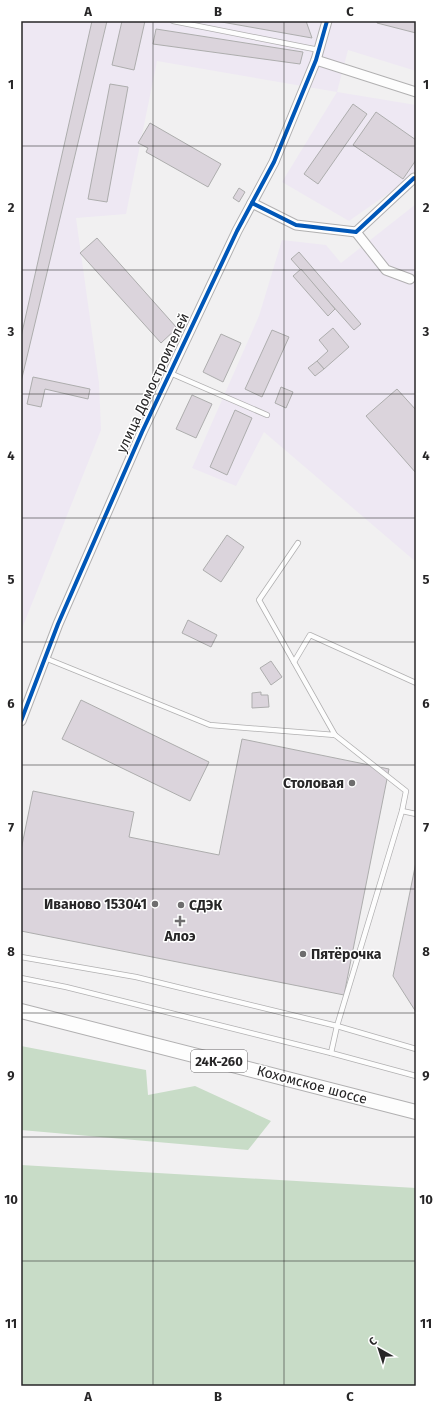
<svg xmlns="http://www.w3.org/2000/svg" width="437" height="1407" font-family="'Fira Sans',sans-serif">
<rect width="100%" height="100%" fill="#f1f0f1"/>
<g fill="#eee8f3">
<polygon points="21,21 416,21 416,71 348,50 337,92 416,105 416,174 349,221 282,182 337,92 157,61 126,214 76,218 99,383 101,430 21,631"/>
<polygon points="416,204 416,562 264,432 236,486 192,468 259,316 282,240 326,245 341,263"/>
</g>
<g fill="#c8dcc7">
<polygon points="21,1046 146,1070 148,1095 195,1086 271,1121 248,1150 21,1130"/>
<polygon points="21,1165 416,1188 416,1386 21,1386"/>
</g>
<g fill="#dbd4dc" stroke="#adadad">
<polygon points="92,21 107,21 21,382 21,337"/>
<polygon points="122,21 145,21 134,70 112,65"/>
<polygon points="216,21 306,21 312,38"/>
<polygon points="377,21 416,21 416,33 377,23"/>
<polygon points="156,29 303,52 300,64 153,44"/>
<polygon points="110,84 128,87 107,202 88,199"/>
<polygon points="353,104 367,114 318,184 304,174"/>
<polygon points="376,112 416,140 416,160 403,179 353,145"/>
<polygon points="150,123 221,164 208,187 146,152 148,148 138,143"/>
<polygon points="239,188 245,192 239,202 233,198"/>
<polygon points="97,238 177,328 161,343 80,253"/>
<polygon points="299,252 361,324 354,330 291,259"/>
<polygon points="301,269 335,309 328,316 293,276"/>
<polygon points="333,328 349,347 324,369 317,361 328,351 319,340"/>
<polygon points="272,330 289,337 262,397 245,389"/>
<polygon points="221,334 241,343 223,382 203,372"/>
<polygon points="317,361 324,369 315,376 308,368"/>
<polygon points="33,377 90,389 88,399 45,389 41,407 27,404"/>
<polygon points="281,387 293,392 286,408 275,403"/>
<polygon points="397,389 416,410 416,473 366,416"/>
<polygon points="192,395 212,404 196,438 176,429"/>
<polygon points="235,410 252,418 227,475 210,467"/>
<polygon points="227,535 244,547 221,582 203,570"/>
<polygon points="188,620 217,635 211,647 182,633"/>
<polygon points="271,661 282,677 271,685 260,668"/>
<polygon points="261,692 261,695 268,695 269,707 252,708 252,693"/>
<polygon points="81,700 209,762 190,801 62,739"/>
<polygon points="242,739 389,769 344,995 21,931 21,850 33,791 134,812 129,837 219,855"/>
<polygon points="416,862 416,1012 393,976"/>
</g>
<g fill="none" stroke-linecap="round" stroke-linejoin="round">
<g stroke="#b1b0b1" stroke-width="6">
<g id="service">
<polyline points="173,21 319,50"/>
<polyline points="170,373 267,415"/>
<polyline points="45,658 210,725 335,735 259,600 298,543"/>
<polyline points="294,662 310,635 416,683"/>
<polyline points="402,811 416,814"/>
<polyline points="21,957 136,977 337,1026 416,1049"/>
<polyline points="21,978 66,987 331,1053 416,1076"/>
<polyline points="331,1053 337,1026 402,811 406,791 335,735"/>
</g>
</g>
<g stroke="#b1b0b1" stroke-width="11">
<g id="minor">
<polyline points="316,60 416,92"/>
<polyline points="252,203 296,225 356,232 414,178 416,179"/>
<polyline points="356,232 386,270 410,279"/>
<polyline points="21,721 58,624 142,432 237,231 274,162 316,60 327,21"/>
</g>
</g>
<g stroke="#b1b0b1" stroke-width="16">
<polyline id="primary" points="21,1011 416,1112"/>
</g>
<use href="#service" stroke="#fdfdfd" stroke-width="4.5"/>
<use href="#minor" stroke="#fdfdfd" stroke-width="9"/>
<use href="#primary" stroke="#fdfdfd" stroke-width="14"/>
<g stroke="#fff" stroke-width="6">
<g id="cycleway">
<polyline points="252,203 296,225 356,232 414,178 416,179"/>
<polyline points="21,721 58,624 142,432 237,231 274,162 316,60 327,21"/>
</g>
</g>
<use href="#cycleway" stroke="#0057b8" stroke-width="4"/>
</g>
<path fill="none" stroke="#272627" stroke-width="1" stroke-opacity="0.55" d="M153,21V1386M284,21V1386M21,146H416M21,270H416M21,394H416M21,518H416M21,642H416M21,765H416M21,889H416M21,1013H416M21,1137H416M21,1261H416"/>
<g fill="#6e6d6e" stroke="#fff" stroke-width="1.5">
<circle cx="352" cy="783" r="4"/>
<circle cx="155" cy="904" r="4"/>
<circle cx="181" cy="905" r="4"/>
<path d="M178 915h4v4h4v4h-4v4h-4v-4h-4v-4h4z"/>
<circle cx="303" cy="954" r="4"/>
</g>
<g text-anchor="middle" dominant-baseline="central" stroke-width="3" stroke-linejoin="round" paint-order="stroke">
<rect fill="#fff" stroke="#686768" stroke-width="1" x="191" y="1050" width="56" height="22" rx="3"/>
<g font-size="13" font-weight="bold" fill="#272627">
<text x="219" y="1061">24К-260</text>
</g>
<g font-size="14" fill="#272627" stroke="#fff">
<text transform="translate(153 383) rotate(-65)">улица Домостроителей</text>
<text transform="translate(312 1085) rotate(15)">Кохомское шоссе</text>
</g>
<g font-size="14" font-weight="bold" fill="#272627" stroke="#fff" text-anchor="end">
<text x="344" y="783">Столовая</text>
<text x="147" y="904">Иваново 153041</text>
<text x="189" y="905" text-anchor="start">СДЭК</text>
<text x="180" y="936" text-anchor="middle">Алоэ</text>
<text x="311" y="954" text-anchor="start">Пятёрочка</text>
</g>
</g>
<rect width="437" height="1407" fill="none" stroke="#ffffff" stroke-width="44"/>
<g transform="translate(379 1349) rotate(321)" stroke="#ffffff" stroke-width="3" paint-order="stroke">
<path d="M0-3L7 15L0 10L-7 15Z" fill="#272627"/>
<text y="-6" font-size="11" font-weight="bold" text-anchor="middle" fill="#272627">С</text>
</g>
<rect x="22" y="22" width="393" height="1363" fill="none" stroke="#272627" stroke-width="1.5"/>
<g font-size="13" text-anchor="middle" font-weight="bold" fill="#272627">
<text x="88" y="16">A</text>
<text x="218" y="16">B</text>
<text x="350" y="16">C</text>
<text x="11" y="89">1</text>
<text x="426" y="89">1</text>
<text x="11" y="212">2</text>
<text x="426" y="212">2</text>
<text x="11" y="336">3</text>
<text x="426" y="336">3</text>
<text x="11" y="460">4</text>
<text x="426" y="460">4</text>
<text x="11" y="584">5</text>
<text x="426" y="584">5</text>
<text x="11" y="708">6</text>
<text x="426" y="708">6</text>
<text x="11" y="832">7</text>
<text x="426" y="832">7</text>
<text x="11" y="956">8</text>
<text x="426" y="956">8</text>
<text x="11" y="1080">9</text>
<text x="426" y="1080">9</text>
<text x="11" y="1204">10</text>
<text x="426" y="1204">10</text>
<text x="11" y="1328">11</text>
<text x="426" y="1328">11</text>
<text x="88" y="1401">A</text>
<text x="218" y="1401">B</text>
<text x="350" y="1401">C</text>
</g>
</svg>
